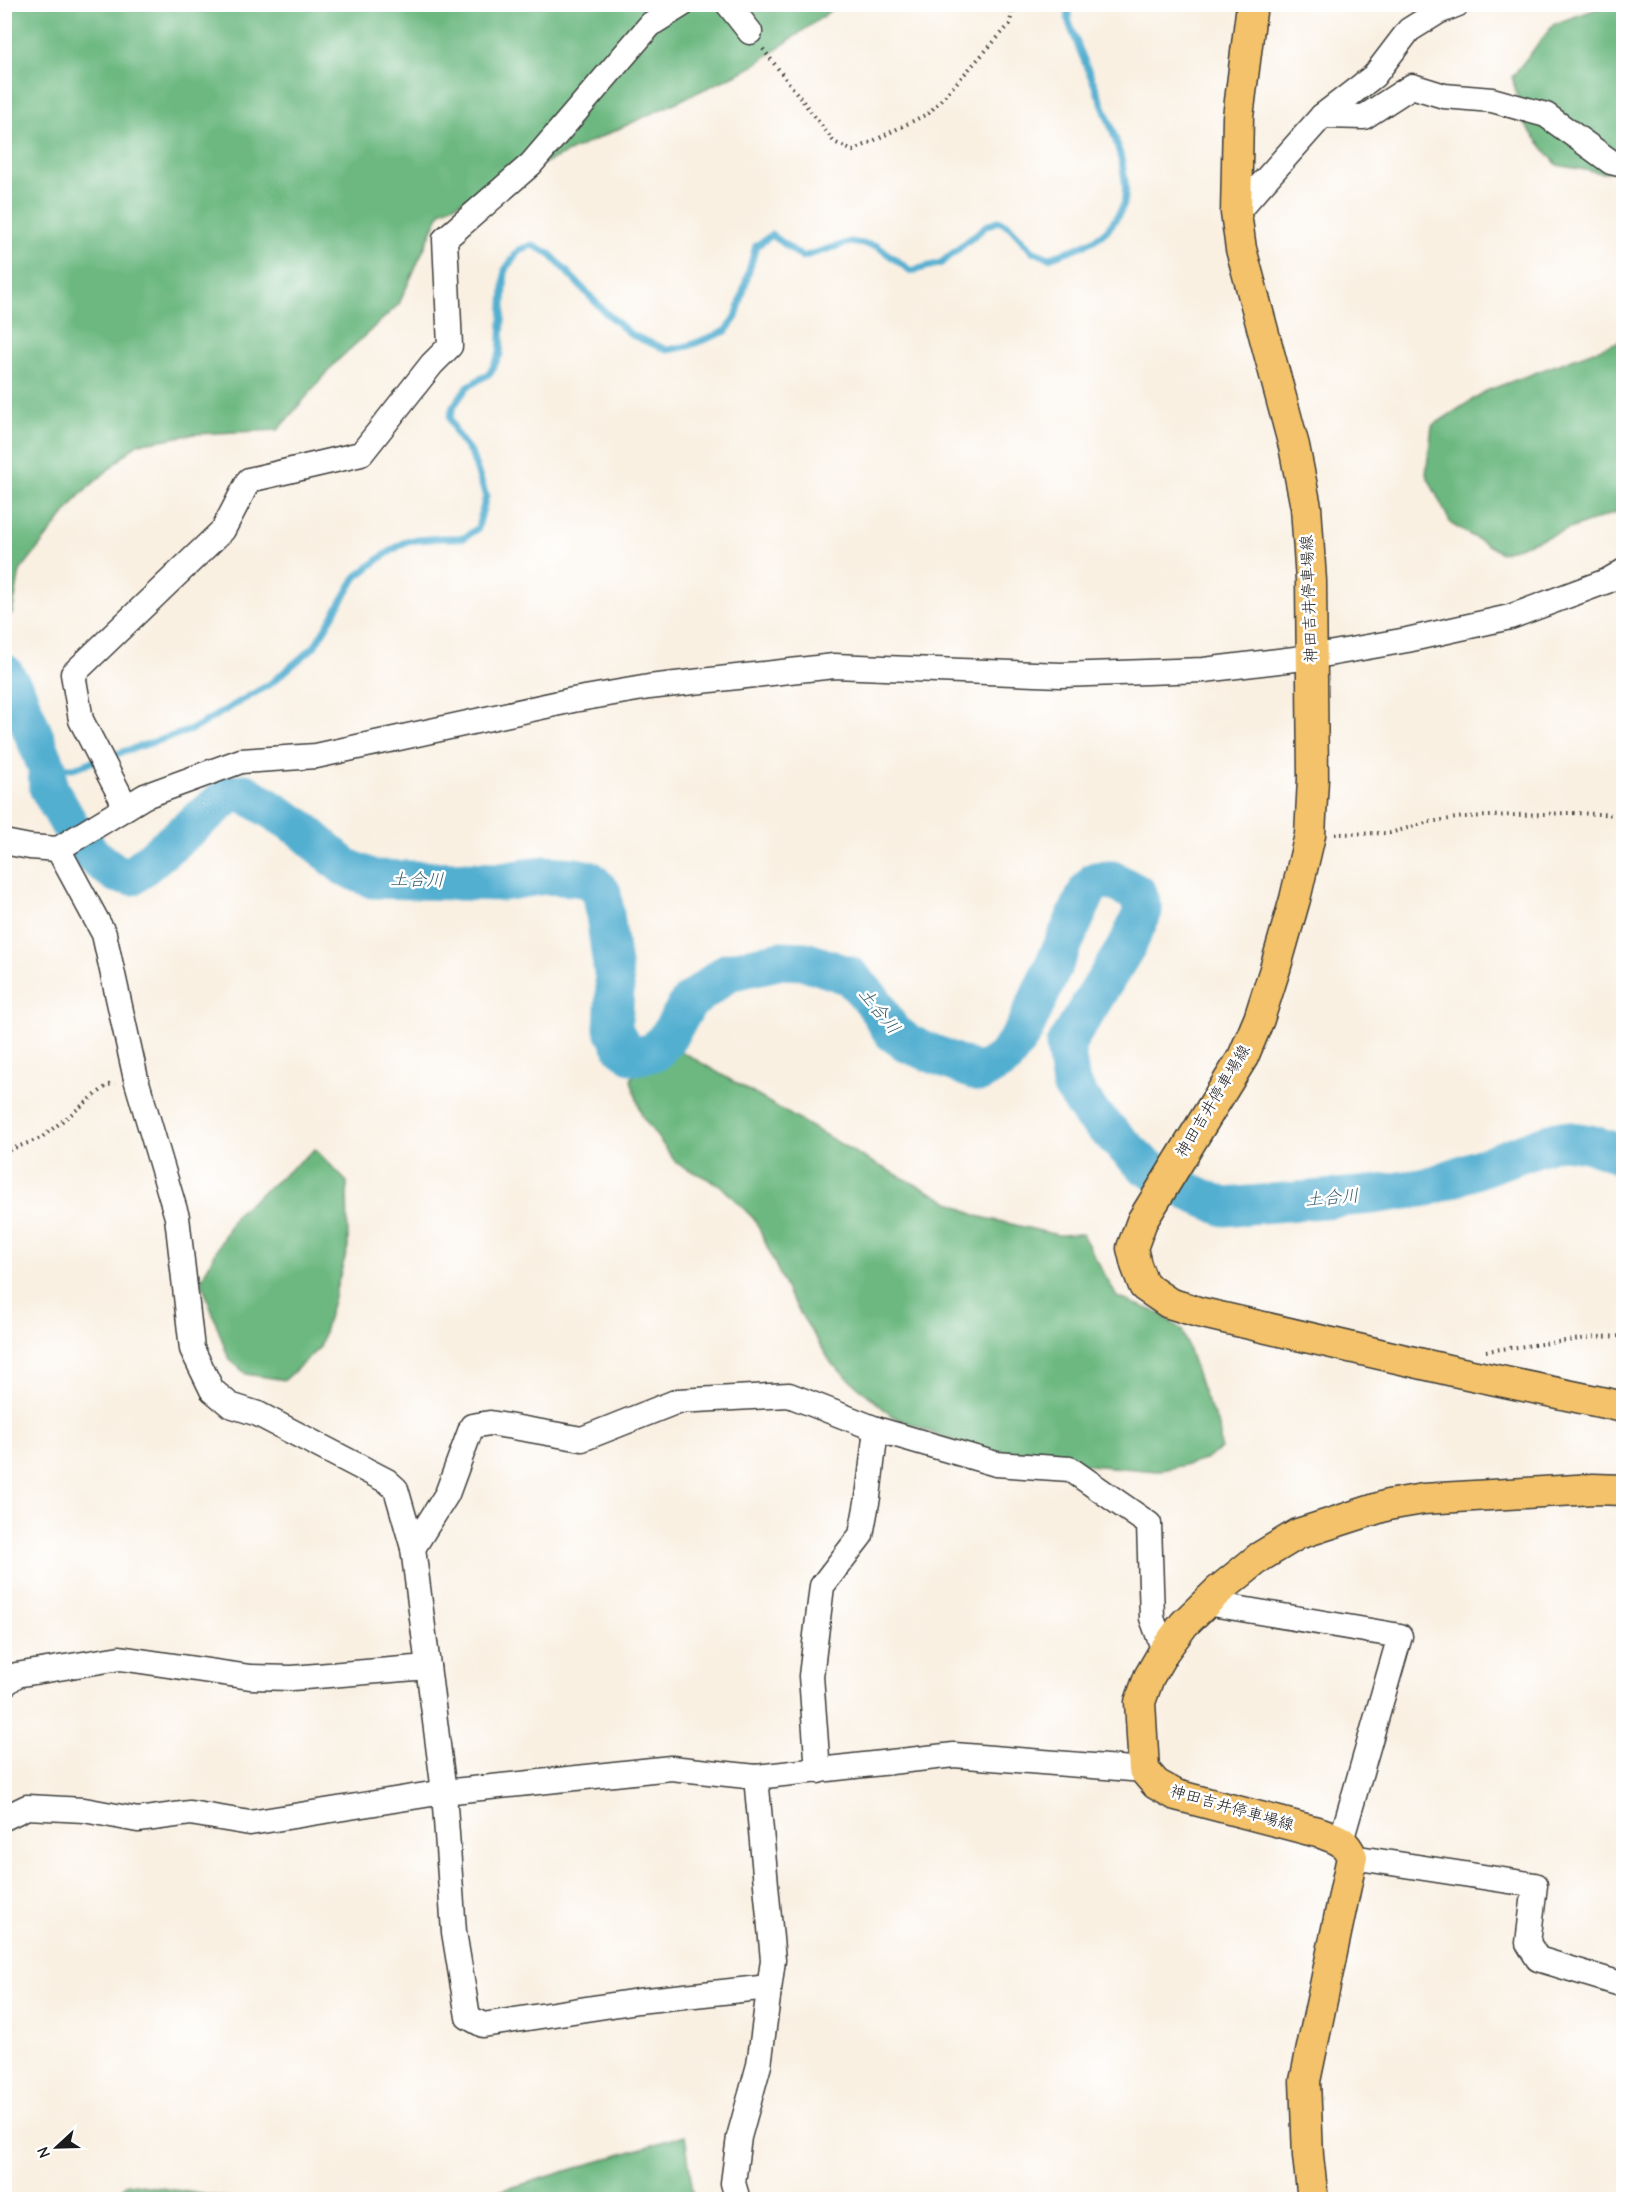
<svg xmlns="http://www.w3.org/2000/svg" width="1628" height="2204" font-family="'Comic Neue','Klee One',sans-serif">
<rect width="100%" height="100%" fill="#fff"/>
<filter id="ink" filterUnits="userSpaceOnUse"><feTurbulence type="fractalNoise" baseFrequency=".0167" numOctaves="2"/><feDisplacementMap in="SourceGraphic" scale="12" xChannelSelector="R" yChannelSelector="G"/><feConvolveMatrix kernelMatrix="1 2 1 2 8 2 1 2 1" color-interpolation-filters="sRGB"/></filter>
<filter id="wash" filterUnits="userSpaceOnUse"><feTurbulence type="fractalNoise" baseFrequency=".008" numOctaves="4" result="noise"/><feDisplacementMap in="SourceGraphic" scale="24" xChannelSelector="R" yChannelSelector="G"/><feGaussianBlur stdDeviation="1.35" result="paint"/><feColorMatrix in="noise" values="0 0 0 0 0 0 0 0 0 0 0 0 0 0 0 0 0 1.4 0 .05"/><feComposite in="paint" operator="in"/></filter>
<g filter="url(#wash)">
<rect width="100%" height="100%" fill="#f9f0e2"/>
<g fill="#6cb880" stroke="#446a4e" stroke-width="1.5">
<polygon points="5,5 836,5 825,15 750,68 441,211 399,304 336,362 278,430 195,434 137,444 79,496 20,571 12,614 5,617"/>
<polygon points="1608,5 1623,5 1623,168 1603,173 1557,165 1525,125 1512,77 1554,24"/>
<polygon points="1623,340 1623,510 1501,553 1451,524 1426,474 1432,426 1486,391"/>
<polygon points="646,1049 681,1051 868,1160 977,1216 1058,1235 1082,1234 1117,1297 1159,1313 1182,1330 1205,1397 1219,1426 1221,1449 1202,1461 1157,1471 1054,1462 964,1446 892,1416 832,1364 790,1297 755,1220 720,1185 676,1163 642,1116 631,1080"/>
<polygon points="315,1149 347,1182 348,1247 320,1347 285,1380 246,1374 228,1357 201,1280 235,1215"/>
<polygon points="685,2135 694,2199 474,2199"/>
<polygon points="127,2183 234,2199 113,2199"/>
</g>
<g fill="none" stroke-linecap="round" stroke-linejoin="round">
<path stroke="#52afd0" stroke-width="7" d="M47,767L73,768L191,730L270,684L314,647L356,577L383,556L407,541L441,538H464L478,528L486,496L471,453L457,435L450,418L453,407L467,387L490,373L500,354L505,270L519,250L532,245L549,253L605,312L632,335L667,350L688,346L726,331L736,317L756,246L772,235L802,257L850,242L877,246L911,271L941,263L986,226L998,221L1009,226L1032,251L1049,258C1067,251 1092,245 1107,230C1112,225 1122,210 1124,203C1135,159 1082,64 1068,19L1069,4"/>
<path stroke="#52afd0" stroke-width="39" d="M4,673L17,694L47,767L48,787L69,824L92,855L117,874L132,876L230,794L245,793L299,827L345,867L373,879L502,882L545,875L575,877L590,880L602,893L615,987L613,1029L623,1048L635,1056L655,1052L669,1035L689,1002L728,972L782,960L805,961L850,976L873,1001L892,1032L909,1044L980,1073L1004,1059L1023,1032L1088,890L1096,881L1112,880L1138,894L1143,911L1128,944L1065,1045L1071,1085L1092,1115L1145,1166L1190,1192L1224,1207L1372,1195L1428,1187L1557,1140C1579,1141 1605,1145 1624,1158"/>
</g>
</g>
<g filter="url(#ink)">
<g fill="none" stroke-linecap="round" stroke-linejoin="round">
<g stroke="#3d3c3a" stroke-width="27">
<g id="minor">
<polyline points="728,4 750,32"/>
<polyline points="1322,116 1364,117 1412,86 1444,96 1492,100 1546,115 1611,162 1624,165"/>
<polyline points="1236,213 1322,116 1374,76 1409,30 1438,12 1458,4"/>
<polyline points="126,807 81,720 73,674 223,530 249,480 361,454 432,364 450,346 445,239 531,164 651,24 683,4"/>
<polyline points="4,842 30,847 58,849 145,796 241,761 316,756 573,700 649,687 834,666 1061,675 1204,670 1311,657 1407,640 1510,617 1607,581 1624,571"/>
<polyline points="58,849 104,934 136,1079 177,1217 192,1349 212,1390 230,1405 258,1414 387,1481 396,1489 413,1548 444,1792 454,1932 468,2017 483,2025 638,2001 769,1987"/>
<polyline points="413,1548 447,1494 472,1426 490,1423 582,1439 678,1401 789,1395 876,1429 996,1464 1070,1469 1149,1524 1152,1618 1164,1651"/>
<polyline points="1206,1603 1400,1636 1341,1841"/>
<polyline points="4,1685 16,1675 120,1658 250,1677 292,1678 428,1667"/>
<polyline points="818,1771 811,1676 822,1586 861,1535 868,1497 876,1429"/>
<polyline points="4,1818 27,1807 84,1810 138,1820 190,1813 250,1823 444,1792 671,1768 756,1777 954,1755 1144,1770"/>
<polyline points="1352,1857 1535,1885 1528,1943 1538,1959 1624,1985"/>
<polyline points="738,2200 733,2183 739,2137 759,2065 773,1960 756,1777"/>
</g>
</g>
<g stroke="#3d3c3a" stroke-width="33">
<g id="major">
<polyline points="1252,4 1238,117 1236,213 1241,249 1294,446 1306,507 1311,581 1313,779 1310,835 1295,899 1275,969 1259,1019 1243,1057 1142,1221 1132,1248 1136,1265 1144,1286 1169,1303 1198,1312 1453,1371 1624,1407"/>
<path d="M1313,2200L1308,2156L1305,2081L1352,1857C1345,1840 1337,1839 1321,1833L1176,1795L1156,1784L1144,1770L1140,1702L1149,1677L1164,1651L1184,1624L1218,1591L1260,1557L1298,1534L1388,1505L1423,1499L1593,1489L1624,1490"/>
</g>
</g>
<g stroke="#3d3c3a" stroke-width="4" stroke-dasharray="1.5 4.5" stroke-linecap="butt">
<polyline points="763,49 834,142 853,151 929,113 1010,24 1013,4"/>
<polyline points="1335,834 1390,833 1429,822 1464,817 1570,813 1624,815"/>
<polyline points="4,1152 41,1138 108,1085 115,1084"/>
<polyline points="1486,1351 1596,1337 1624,1336"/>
</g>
<use href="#minor" stroke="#fff" stroke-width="24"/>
<use href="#major" stroke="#f3c26a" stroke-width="30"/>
</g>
</g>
<g text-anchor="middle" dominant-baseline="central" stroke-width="5" stroke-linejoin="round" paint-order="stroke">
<g font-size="16" fill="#1c1c1c" stroke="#fff">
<text transform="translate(1309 599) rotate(-92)">神田吉井停車場線</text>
<text transform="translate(1213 1101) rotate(-59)">神田吉井停車場線</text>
<text transform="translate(1232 1808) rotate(16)">神田吉井停車場線</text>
</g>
<g font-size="18" font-style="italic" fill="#345e6d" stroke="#fff">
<text transform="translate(417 880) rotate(1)">土合川</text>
<text transform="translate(879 1011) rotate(51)">土合川</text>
<text transform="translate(1332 1198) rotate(-5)">土合川</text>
</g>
</g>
<rect width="1628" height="2204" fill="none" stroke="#fff" stroke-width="24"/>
<g transform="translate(57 2147) rotate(248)" stroke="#ffffff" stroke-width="4.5" paint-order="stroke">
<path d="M0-4.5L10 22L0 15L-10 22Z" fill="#1c1c1c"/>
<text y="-9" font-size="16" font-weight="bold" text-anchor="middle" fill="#1c1c1c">N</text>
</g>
</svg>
